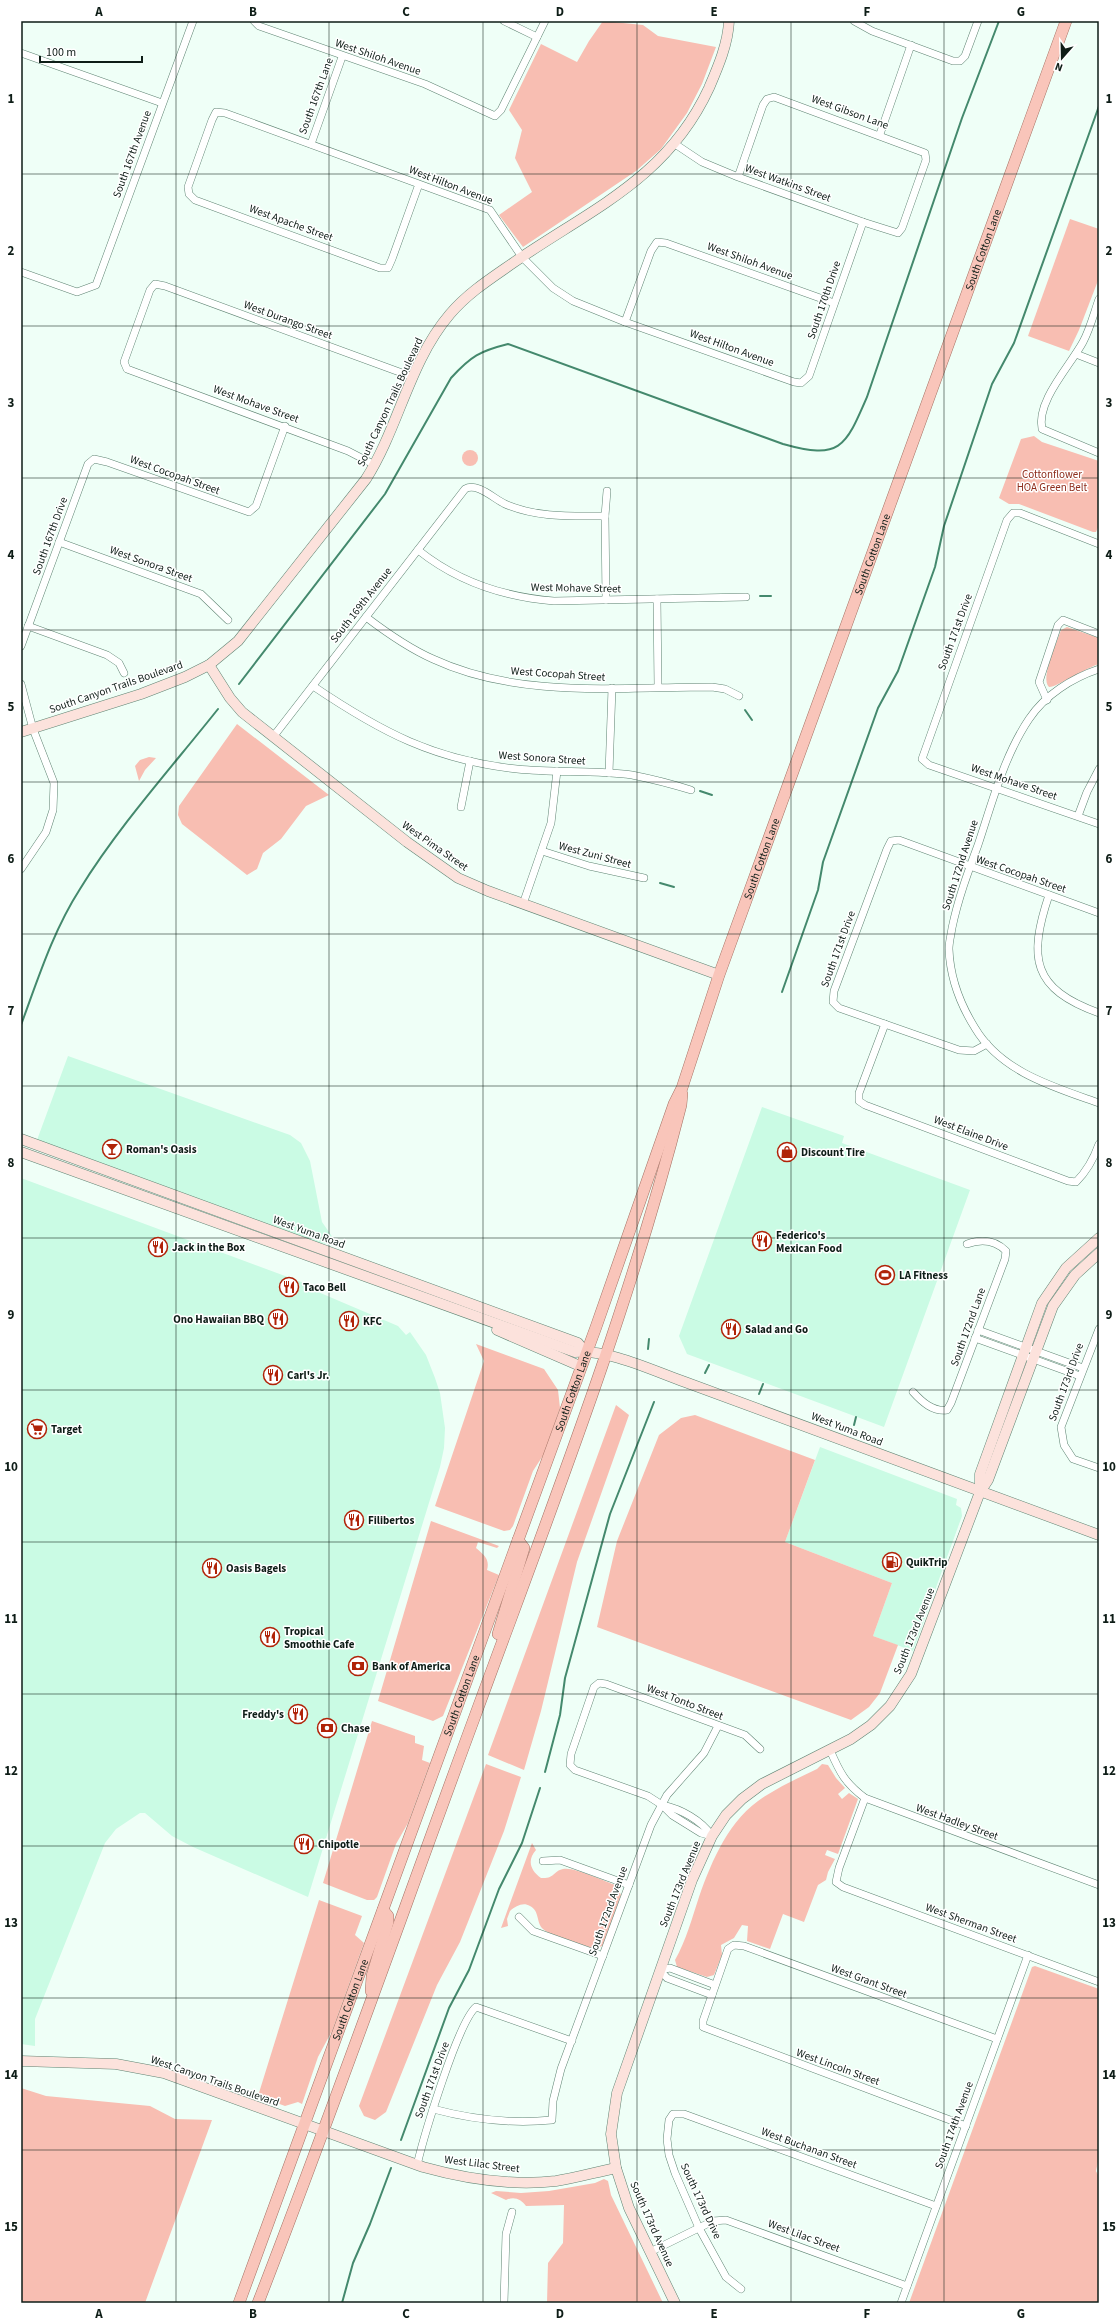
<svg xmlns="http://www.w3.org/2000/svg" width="1120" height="2324" font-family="'Source Sans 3',sans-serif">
<rect width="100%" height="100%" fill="#effff7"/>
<g fill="#cafbe4">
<polygon points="68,1056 290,1135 301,1143 310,1161 322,1222 338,1245 317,1243 37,1140"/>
<polygon points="762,1107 844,1136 842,1143 970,1190 884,1427 687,1354 679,1336"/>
<polygon points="21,1178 312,1286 311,1289 398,1326 406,1335 410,1332 426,1355 435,1378 440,1393 445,1428 444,1448 440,1467 308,1897 193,1847 172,1836 145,1813 140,1813 116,1829 105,1843 35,2019 35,2046 21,2044"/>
<polygon points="820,1447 957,1499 956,1505 961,1508 962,1516 913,1651 873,1636 892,1583 785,1542"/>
</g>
<g fill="#f8beb2">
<polygon points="603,21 643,25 658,36 716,47 702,84 687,113 661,149 636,171 523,247 499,215 532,192 515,158 522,130 509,110 541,44 577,62 589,41"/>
<polygon points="1070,219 1099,229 1099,278 1079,330 1069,351 1028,336"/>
<polygon points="1034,436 1042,442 1099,461 1099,525 1096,532 1093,532 1019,504 1009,504 999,498 1021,439"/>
<circle cx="470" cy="458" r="8"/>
<path d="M1067,627L1099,638V664C1088,667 1055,688 1049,687C1040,678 1057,642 1061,630Z"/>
<polygon points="237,724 329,795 306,806 281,839 263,853 257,869 247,875 182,824 178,815 179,806"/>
<polygon points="149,757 156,758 145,770 139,781 135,766 140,760"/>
<polygon points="476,1344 544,1369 558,1390 560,1408 544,1454 533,1471 513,1526 510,1530 504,1531 435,1506 484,1361"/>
<polygon points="616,1405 629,1415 577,1562 541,1711 524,1770 488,1755"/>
<polygon points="695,1415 815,1460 785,1542 892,1583 873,1636 898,1645 880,1693 869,1707 851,1720 597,1627 617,1541 659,1435 681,1418"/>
<path d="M431,1521L499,1546L497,1548L478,1542L476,1548C484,1555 490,1559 487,1570L499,1575L443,1716L433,1721L378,1701Z"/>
<polygon points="372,1721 415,1736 415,1743 424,1746 422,1760 430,1763 408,1823 396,1844 377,1897 374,1900 367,1900 323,1883"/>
<polygon points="486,1764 521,1777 504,1831 460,1942 437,1985 386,2112 375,2120 364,2116 359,2106"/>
<path d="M822,1764L828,1765L836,1778L845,1788L838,1794L842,1799L849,1793L858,1799L838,1854L827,1850L825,1855L835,1859L828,1872L826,1880L818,1885L804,1922L783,1914L770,1949L747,1941L748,1926L742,1925L734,1938L721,1945L722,1955L714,1975L707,1977L677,1967L675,1960C686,1941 692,1918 699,1897C713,1858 730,1817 767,1795C783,1785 800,1777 817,1769Z"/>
<path d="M532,1843L536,1850C527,1860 530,1870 541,1878C555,1879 553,1871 563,1869C573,1866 606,1882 616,1885L621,1895L604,1945L595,1949C581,1944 554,1938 543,1929C536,1923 540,1911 530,1906C523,1902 516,1906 510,1911L507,1919L508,1926L501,1928Z"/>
<polygon points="319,1900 362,1916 355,1935 364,1943 332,2031 318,2057 302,2104 298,2102 285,2106 258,2096"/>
<polygon points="1035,1966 1099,1989 1099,2157 1096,2171 1099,2177 1099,2303 909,2303 1032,1967"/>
<polygon points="21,2088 46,2096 150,2106 175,2119 212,2120 145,2303 21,2303"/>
<path d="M604,2179L608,2181L611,2195L663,2303H547L548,2263L563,2243L564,2205L526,2206C521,2199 514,2196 506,2200L491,2193L496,2191L521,2193L549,2191L595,2183Z"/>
</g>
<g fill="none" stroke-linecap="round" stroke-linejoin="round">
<g stroke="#44896d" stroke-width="2">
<polyline points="760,596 771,596"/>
<path d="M239,684L385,494L451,378C471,356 480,351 508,344L783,444C840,460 845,448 867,397L962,118L999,21"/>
<polyline points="745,710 752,720"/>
<polyline points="700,791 712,795"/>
<polyline points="660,883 674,887"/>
<polyline points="782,992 818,890 823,862 878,708 898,671 935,567 944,526 992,384 1014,343 1099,106"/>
<path d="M21,1025C38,979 53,931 80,889C118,827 172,767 218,709"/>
<polyline points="648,1349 649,1339"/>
<polyline points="705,1373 709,1365"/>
<polyline points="759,1394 763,1384"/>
<polyline points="854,1425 856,1417"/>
<polyline points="545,1772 560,1715 565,1678 610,1514 654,1402"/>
<polyline points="401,2140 449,2008 469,1970 499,1889 522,1843 540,1788"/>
<polyline points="342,2303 353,2263 370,2224 391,2168"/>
</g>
<g stroke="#5f8473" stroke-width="8">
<g id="street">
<polyline points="254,21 259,26 425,84 495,116 501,110 545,21"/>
<polyline points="504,21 537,37"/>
<polyline points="854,21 872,31 953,61 960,61 965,56 978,21"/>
<polyline points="21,53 162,103"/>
<polyline points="880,134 911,45"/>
<polyline points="311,144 342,57"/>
<polyline points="675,144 702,162 738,177 863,222 898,233 902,228 926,160 925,153 774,97 767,99 763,105 738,177"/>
<polyline points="419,184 392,259 388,268 380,268 195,200 189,194 188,187 212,120 216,112 225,113 490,210 522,257 553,288 573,301 625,322 794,382 801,383 809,376 863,222"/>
<polyline points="21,272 77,292 96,285 193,21"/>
<path d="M1099,299C1094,313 1090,329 1083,342C1070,366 1036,401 1042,429L1099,453"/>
<polyline points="625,322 651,251 657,242 666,243 834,303"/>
<polyline points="1076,354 1099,363"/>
<polyline points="375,465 348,451 127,369 124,362 150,290 155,284 165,286 413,377"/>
<polyline points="59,542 201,594 228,620"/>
<polyline points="1099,544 1020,513 1013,513 1007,520 922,759 929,765 1099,824"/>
<path d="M418,550C458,582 503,597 554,601L746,597"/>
<polyline points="657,599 658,687"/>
<polyline points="606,600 605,516 607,491"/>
<path d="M366,617C387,633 408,648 433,659C519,699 619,687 712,687L725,689L739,696"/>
<polyline points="28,626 107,655 119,663 124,673"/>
<polyline points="21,646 88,464 94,459 107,462 249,512 256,506 285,426"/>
<path d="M1099,669C1072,678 1045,695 1029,719C1004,756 992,803 978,845C968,872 958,899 952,928C951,935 949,942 949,949C950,977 960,1004 975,1028C1001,1072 1054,1087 1099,1103"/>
<polyline points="21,684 33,729 54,783 53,810 46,832 21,869"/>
<path d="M313,686C381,732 434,760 517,769C555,773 594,770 632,775C652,779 672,784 691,790"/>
<polyline points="1047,700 1039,682 1058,625 1063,620 1099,634"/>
<path d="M273,737L465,489C477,482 494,499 505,504C538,518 571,516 605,516"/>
<polyline points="609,773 612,688"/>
<polyline points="461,807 470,761"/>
<polyline points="1078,816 1087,792 1099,769"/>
<polyline points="542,851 589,866 644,878"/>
<path d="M1049,895C1028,958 1032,989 1099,1013"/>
<polyline points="523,904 551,823 557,771"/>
<path d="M885,1024L859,1093V1101L865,1105L1068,1181L1076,1182C1087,1171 1094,1158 1099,1144"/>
<polyline points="987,1044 974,1051 959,1050 839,1008 833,1002 834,991 887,849 891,841 899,840 1099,913"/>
<polyline points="1099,1329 1061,1427 1064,1445 1073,1459 1099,1468"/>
<polyline points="978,1330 1083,1368"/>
<polyline points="975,1338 1080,1376"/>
<path d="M913,1392C922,1402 933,1412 947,1410L951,1403L1005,1259L1006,1251C995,1240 981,1239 967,1244"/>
<path d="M830,1750C840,1773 845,1783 865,1798L1099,1885"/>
<polyline points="865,1798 839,1868 836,1882 843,1887 1099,1982"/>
<path d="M662,1805C681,1809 701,1820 712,1836"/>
<polyline points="712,1836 701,1833 672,1815 662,1805 648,1796 575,1770 570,1765 571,1754 594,1687 599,1683 606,1684 745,1735 760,1749"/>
<polyline points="543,1861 560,1860 629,1885"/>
<polyline points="519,1917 533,1931 603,1956"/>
<polyline points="712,1995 667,1978 660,1970 670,1968 715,1985"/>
<path d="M433,2109C474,2120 511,2124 552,2120L553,2101L561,2069L651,1825L667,1795L704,1753L718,1726"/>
<polyline points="966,2126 703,2027 703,2021 728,1949 734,1945 744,1946 997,2039"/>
<path d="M417,2165C424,2136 458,2022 476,2007L572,2041"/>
<polyline points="650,2252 713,2221 726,2220 907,2286"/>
<polyline points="741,2289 726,2277 699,2228 675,2173 669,2155 667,2139 669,2120 673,2114 684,2114 936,2206"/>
<polyline points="504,2303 506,2234 512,2212"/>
<polyline points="901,2303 1028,1955"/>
</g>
</g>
<g stroke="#5f8473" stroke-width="11">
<g id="secondary">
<polyline points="209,665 230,698 242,712 407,842 458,878 488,891 719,975"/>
<path d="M21,732L141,694L185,677L209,665L238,641L366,479C399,427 409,362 450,314C468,293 490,279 513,263C591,209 667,179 709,88C718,67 728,44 729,21"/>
<polyline points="21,1139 578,1343 585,1352"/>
<path d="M21,1152L575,1352C611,1350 651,1370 685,1382L1099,1535"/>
<polyline points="497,1330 580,1366"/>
<polyline points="980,1492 980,1474 1042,1303 1066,1268 1099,1238"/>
<path d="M21,2061L116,2064L164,2073L423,2167C466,2179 512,2186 556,2181C576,2178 596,2172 616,2168"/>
<polyline points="675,2303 629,2208 616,2168 611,2134 617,2093 692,1880 712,1836 726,1815 742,1799 762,1784 851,1739 871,1725 890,1706 911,1674 980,1492 988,1480 1053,1306 1075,1275 1099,1253"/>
</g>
</g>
<g stroke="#a47163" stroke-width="12">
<g id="primary">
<polyline points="498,1634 524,1548 518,1540"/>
<polyline points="371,1991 372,1976 388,1922 388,1916 383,1910"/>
<path id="s1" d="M239,2303L596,1327L674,1104L682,1088L719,975L1066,21"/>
<path d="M258,2303C334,2108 403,1911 475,1716C549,1514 628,1313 681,1105L682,1094"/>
</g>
</g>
<use href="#street" stroke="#fff" stroke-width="7"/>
<use href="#secondary" stroke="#fce2dc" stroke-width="10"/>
<use href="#primary" stroke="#f9c5ba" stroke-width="11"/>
</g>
<path fill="none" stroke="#0e1d17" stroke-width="1" stroke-opacity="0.55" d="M176,21V2303M329,21V2303M483,21V2303M637,21V2303M791,21V2303M944,21V2303M21,174H1099M21,326H1099M21,478H1099M21,630H1099M21,782H1099M21,934H1099M21,1086H1099M21,1238H1099M21,1390H1099M21,1542H1099M21,1694H1099M21,1846H1099M21,1998H1099M21,2150H1099"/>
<defs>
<g id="bar-ring" transform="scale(1)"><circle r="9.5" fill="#fff" stroke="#b02308" stroke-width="1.5"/><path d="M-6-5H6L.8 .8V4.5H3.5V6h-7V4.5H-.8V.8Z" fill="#b02308"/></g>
<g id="shop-ring" transform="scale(1)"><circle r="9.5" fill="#fff" stroke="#b02308" stroke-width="1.5"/><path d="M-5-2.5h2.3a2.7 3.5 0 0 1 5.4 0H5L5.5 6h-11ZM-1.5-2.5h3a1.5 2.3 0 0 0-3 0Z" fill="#b02308"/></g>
<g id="restaurant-ring" transform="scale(1)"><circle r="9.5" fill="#fff" stroke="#b02308" stroke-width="1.5"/><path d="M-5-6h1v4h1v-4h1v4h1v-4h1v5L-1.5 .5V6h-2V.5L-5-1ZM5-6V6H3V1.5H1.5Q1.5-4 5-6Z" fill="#b02308"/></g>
<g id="stadium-ring" transform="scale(1)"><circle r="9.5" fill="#fff" stroke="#b02308" stroke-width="1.5"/><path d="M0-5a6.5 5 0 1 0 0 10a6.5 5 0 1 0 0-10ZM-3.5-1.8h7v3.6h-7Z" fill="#b02308"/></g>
<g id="supermarket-ring" transform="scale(1)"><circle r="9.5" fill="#fff" stroke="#b02308" stroke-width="1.5"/><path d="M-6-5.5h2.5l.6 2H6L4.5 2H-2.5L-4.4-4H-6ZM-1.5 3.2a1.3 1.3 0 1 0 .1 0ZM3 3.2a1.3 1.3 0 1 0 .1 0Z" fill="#b02308"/></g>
<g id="fuel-ring" transform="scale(1)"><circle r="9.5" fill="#fff" stroke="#b02308" stroke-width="1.5"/><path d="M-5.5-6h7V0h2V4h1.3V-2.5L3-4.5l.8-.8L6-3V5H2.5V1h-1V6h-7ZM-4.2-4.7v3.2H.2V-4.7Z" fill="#b02308"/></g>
<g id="bank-ring" transform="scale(1)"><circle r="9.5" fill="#fff" stroke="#b02308" stroke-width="1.5"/><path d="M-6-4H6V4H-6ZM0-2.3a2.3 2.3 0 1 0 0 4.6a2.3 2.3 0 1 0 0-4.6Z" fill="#b02308"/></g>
</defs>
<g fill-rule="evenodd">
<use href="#bar-ring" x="112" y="1149"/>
<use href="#shop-ring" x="787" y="1152"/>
<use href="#restaurant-ring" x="762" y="1241"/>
<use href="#restaurant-ring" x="158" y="1247"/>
<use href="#stadium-ring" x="885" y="1275"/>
<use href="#restaurant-ring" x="289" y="1287"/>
<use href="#restaurant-ring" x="278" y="1319"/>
<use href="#restaurant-ring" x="349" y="1321"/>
<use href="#restaurant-ring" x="731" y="1329"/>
<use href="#restaurant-ring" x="273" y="1375"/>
<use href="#supermarket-ring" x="37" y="1429"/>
<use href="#restaurant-ring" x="354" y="1520"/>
<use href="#fuel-ring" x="892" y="1562"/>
<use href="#restaurant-ring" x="212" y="1568"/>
<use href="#restaurant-ring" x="270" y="1637"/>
<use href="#bank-ring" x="358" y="1666"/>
<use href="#restaurant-ring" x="298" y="1714"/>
<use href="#bank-ring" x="327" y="1728"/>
<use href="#restaurant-ring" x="304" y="1844"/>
</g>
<g text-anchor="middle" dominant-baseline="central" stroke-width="3" stroke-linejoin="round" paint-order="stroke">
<g font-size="11" fill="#0e1d17" stroke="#fff">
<text transform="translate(378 57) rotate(19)">West Shiloh Avenue</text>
<text transform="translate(316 96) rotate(-70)">South 167th Lane</text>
<text transform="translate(850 112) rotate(20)">West Gibson Lane</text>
<text transform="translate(132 154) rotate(-70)">South 167th Avenue</text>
<text transform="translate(788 183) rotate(20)">West Watkins Street</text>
<text transform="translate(451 185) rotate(21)">West Hilton Avenue</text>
<text transform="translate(291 223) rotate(20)">West Apache Street</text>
<text stroke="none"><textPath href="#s1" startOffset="2184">South Cotton Lane</textPath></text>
<text transform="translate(750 261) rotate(20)">West Shiloh Avenue</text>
<text transform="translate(824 300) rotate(-71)">South 170th Drive</text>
<text transform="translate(288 320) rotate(20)">West Durango Street</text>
<text transform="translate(732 348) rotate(20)">West Hilton Avenue</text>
<text transform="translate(390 402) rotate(-65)">South Canyon Trails Boulevard</text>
<text transform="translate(256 404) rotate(20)">West Mohave Street</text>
<text transform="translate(175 475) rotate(20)">West Cocopah Street</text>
<text transform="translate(50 536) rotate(-70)">South 167th Drive</text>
<text stroke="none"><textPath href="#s1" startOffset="1860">South Cotton Lane</textPath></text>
<text transform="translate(151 564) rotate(20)">West Sonora Street</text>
<text transform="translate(576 588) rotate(1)">West Mohave Street</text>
<text transform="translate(361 605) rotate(-52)">South 169th Avenue</text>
<text transform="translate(955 632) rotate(-70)">South 171st Drive</text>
<text transform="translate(558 674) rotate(4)">West Cocopah Street</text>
<text transform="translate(116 687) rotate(-19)">South Canyon Trails Boulevard</text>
<text transform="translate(542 758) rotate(4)">West Sonora Street</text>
<text transform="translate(1014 782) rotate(19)">West Mohave Street</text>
<text transform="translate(435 846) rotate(35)">West Pima Street</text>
<text transform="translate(595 855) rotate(15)">West Zuni Street</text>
<text stroke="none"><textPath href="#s1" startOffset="1536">South Cotton Lane</textPath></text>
<text transform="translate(960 865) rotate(-72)">South 172nd Avenue</text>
<text transform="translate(1021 874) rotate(19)">West Cocopah Street</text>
<text transform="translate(838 949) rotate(-70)">South 171st Drive</text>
<text transform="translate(971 1133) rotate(21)">West Elaine Drive</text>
<text transform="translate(309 1232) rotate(20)">West Yuma Road</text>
<text transform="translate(968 1327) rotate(-70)">South 172nd Lane</text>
<text transform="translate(1066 1382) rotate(-70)">South 173rd Drive</text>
<text stroke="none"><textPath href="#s1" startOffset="971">South Cotton Lane</textPath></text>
<text transform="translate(847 1429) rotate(21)">West Yuma Road</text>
<text transform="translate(914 1631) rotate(-68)">South 173rd Avenue</text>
<text stroke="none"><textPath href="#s1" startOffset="647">South Cotton Lane</textPath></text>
<text transform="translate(685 1702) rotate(21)">West Tonto Street</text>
<text transform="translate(957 1822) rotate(20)">West Hadley Street</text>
<text transform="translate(680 1884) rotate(-68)">South 173rd Avenue</text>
<text transform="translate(608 1911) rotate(-70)">South 172nd Avenue</text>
<text transform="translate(971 1923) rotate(20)">West Sherman Street</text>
<text transform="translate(869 1981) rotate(20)">West Grant Street</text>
<text stroke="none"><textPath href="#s1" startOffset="323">South Cotton Lane</textPath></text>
<text transform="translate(838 2067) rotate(20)">West Lincoln Street</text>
<text transform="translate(432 2080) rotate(-70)">South 171st Drive</text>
<text transform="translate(215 2081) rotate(19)">West Canyon Trails Boulevard</text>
<text transform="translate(954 2125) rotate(-70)">South 174th Avenue</text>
<text transform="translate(809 2148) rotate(20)">West Buchanan Street</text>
<text transform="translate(482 2164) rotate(7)">West Lilac Street</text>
<text transform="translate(701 2201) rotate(65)">South 173rd Drive</text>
<text transform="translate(652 2224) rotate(66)">South 173rd Avenue</text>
<text transform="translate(804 2236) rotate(20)">West Lilac Street</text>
</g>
<g font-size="11" fill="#8e2d1c" stroke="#fff">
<text x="1052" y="474">Cottonflower<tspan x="1052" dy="13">HOA Green Belt</tspan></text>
</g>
<g font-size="11" font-weight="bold" fill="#0e1d17" stroke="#fff" text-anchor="start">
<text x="126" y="1149">Roman's Oasis</text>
<text x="801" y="1152">Discount Tire</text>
<text x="776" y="1235">Federico's<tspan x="776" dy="13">Mexican Food</tspan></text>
<text x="172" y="1247">Jack in the Box</text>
<text x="899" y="1275">LA Fitness</text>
<text x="303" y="1287">Taco Bell</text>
<text x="264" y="1319" text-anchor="end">Ono Hawaiian BBQ</text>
<text x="363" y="1321">KFC</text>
<text x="745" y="1329">Salad and Go</text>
<text x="287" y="1375">Carl's Jr.</text>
<text x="51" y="1429">Target</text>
<text x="368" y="1520">Filibertos</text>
<text x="906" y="1562">QuikTrip</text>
<text x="226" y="1568">Oasis Bagels</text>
<text x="284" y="1631">Tropical<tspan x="284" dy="13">Smoothie Cafe</tspan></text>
<text x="372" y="1666">Bank of America</text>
<text x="284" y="1714" text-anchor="end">Freddy's</text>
<text x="341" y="1728">Chase</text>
<text x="318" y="1844">Chipotle</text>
</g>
</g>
<rect width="1120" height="2324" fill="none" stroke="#ffffff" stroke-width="44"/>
<g transform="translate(1062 58) rotate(200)" stroke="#ffffff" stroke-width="3" paint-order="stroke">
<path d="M0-3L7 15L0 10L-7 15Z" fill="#0e1d17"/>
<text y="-6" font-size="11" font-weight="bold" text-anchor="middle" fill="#0e1d17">N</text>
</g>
<path d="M40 56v6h102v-6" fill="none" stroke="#0e1d17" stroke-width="2"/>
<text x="46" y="56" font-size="12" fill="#0e1d17" stroke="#ffffff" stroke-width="3" paint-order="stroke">100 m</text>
<rect x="22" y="22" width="1076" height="2280" fill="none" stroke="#0e1d17" stroke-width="1.5"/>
<g font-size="13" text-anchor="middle" font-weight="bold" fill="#0e1d17">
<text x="99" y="16">A</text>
<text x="253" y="16">B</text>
<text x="406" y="16">C</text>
<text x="560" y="16">D</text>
<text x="714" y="16">E</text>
<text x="867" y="16">F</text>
<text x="1021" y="16">G</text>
<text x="11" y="103">1</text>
<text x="1109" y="103">1</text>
<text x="11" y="255">2</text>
<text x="1109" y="255">2</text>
<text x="11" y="407">3</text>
<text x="1109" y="407">3</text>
<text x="11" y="559">4</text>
<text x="1109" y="559">4</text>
<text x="11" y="711">5</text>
<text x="1109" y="711">5</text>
<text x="11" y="863">6</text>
<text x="1109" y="863">6</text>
<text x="11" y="1015">7</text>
<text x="1109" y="1015">7</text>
<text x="11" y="1167">8</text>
<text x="1109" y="1167">8</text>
<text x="11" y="1319">9</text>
<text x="1109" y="1319">9</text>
<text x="11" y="1471">10</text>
<text x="1109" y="1471">10</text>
<text x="11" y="1623">11</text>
<text x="1109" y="1623">11</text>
<text x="11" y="1775">12</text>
<text x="1109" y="1775">12</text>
<text x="11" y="1927">13</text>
<text x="1109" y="1927">13</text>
<text x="11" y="2079">14</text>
<text x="1109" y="2079">14</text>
<text x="11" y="2231">15</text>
<text x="1109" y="2231">15</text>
<text x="99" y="2318">A</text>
<text x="253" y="2318">B</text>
<text x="406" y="2318">C</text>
<text x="560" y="2318">D</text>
<text x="714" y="2318">E</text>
<text x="867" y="2318">F</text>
<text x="1021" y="2318">G</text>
</g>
</svg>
